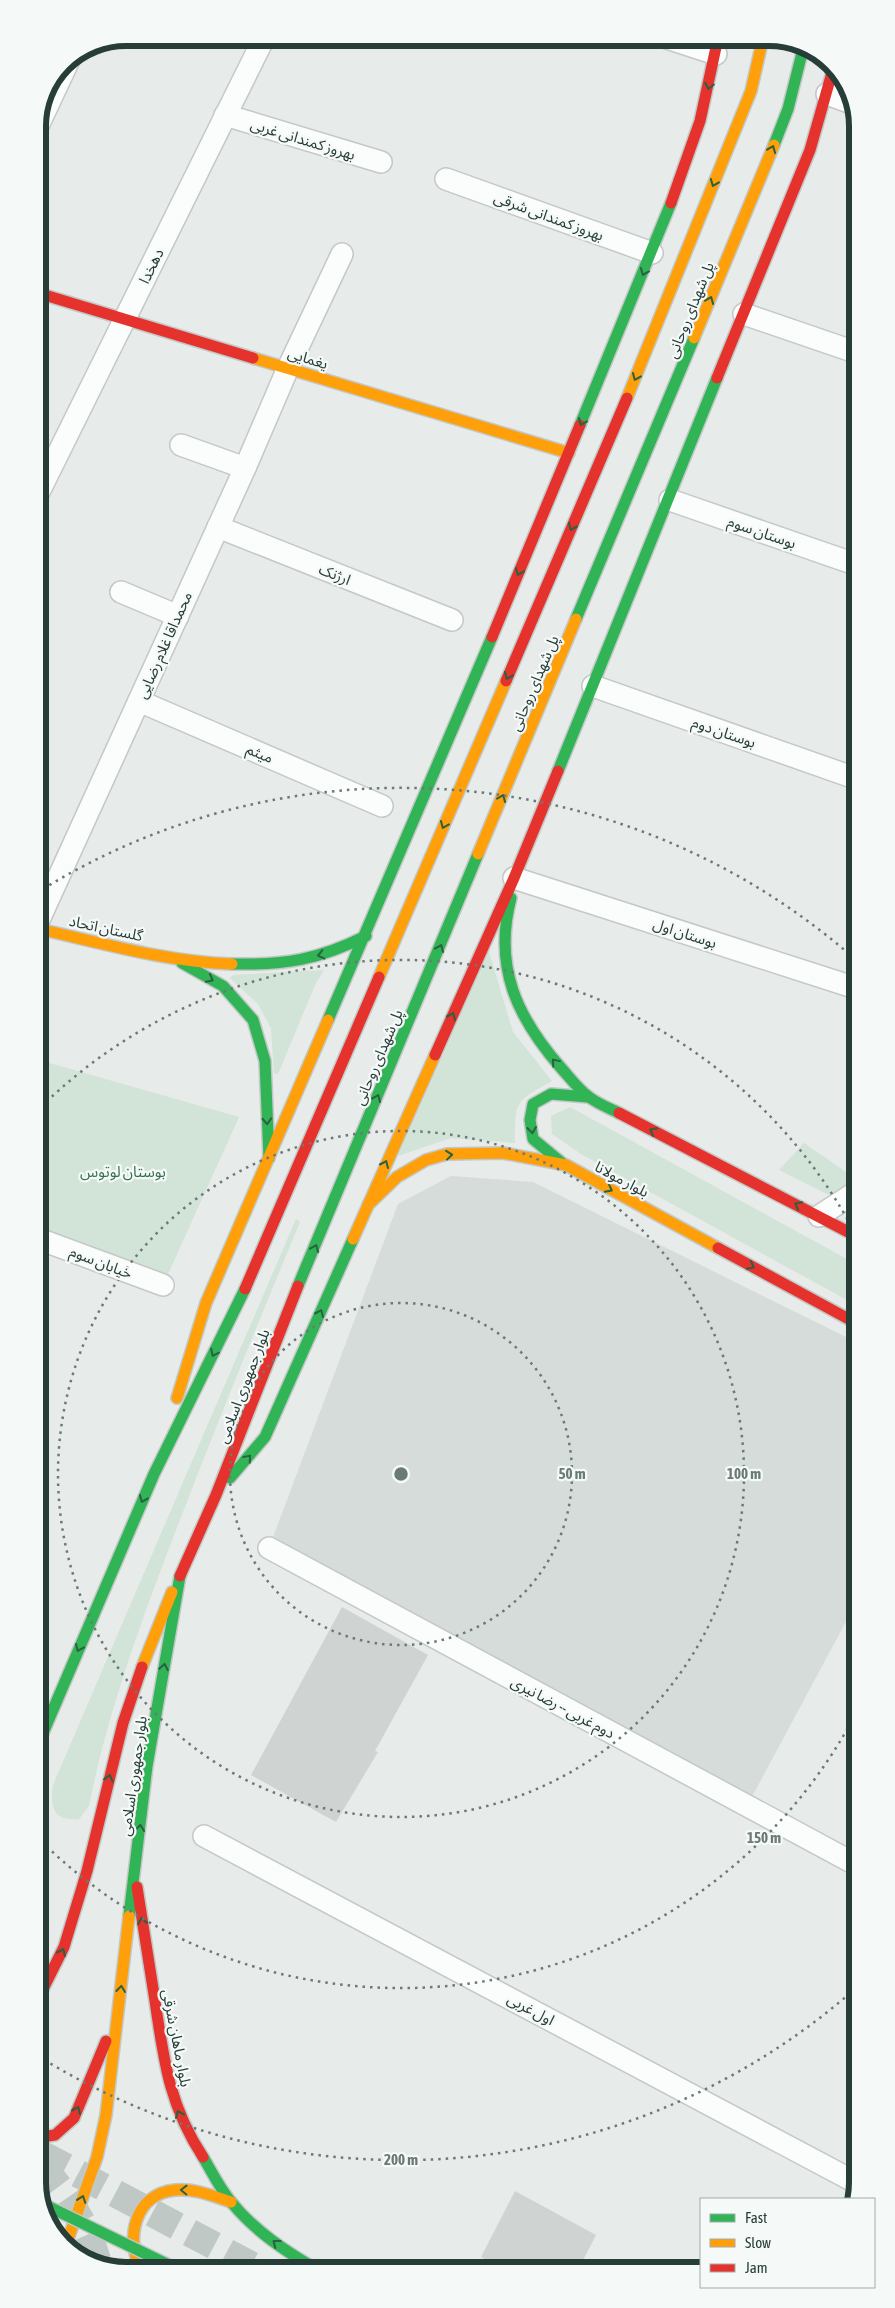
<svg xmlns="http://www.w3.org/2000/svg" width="895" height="2308" font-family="'Asap Condensed','Noto Sans Arabic',sans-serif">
<rect width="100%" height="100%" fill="#e7ebe9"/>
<polygon fill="#d5dcd9" points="451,1176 533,1182 856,1342 857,1601 747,1806 269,1548 398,1204"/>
<g fill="#d2e3d7">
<path d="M489,952L513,1032L552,1081C515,1102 515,1100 515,1143L451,1138L398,1156Z"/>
<polygon points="324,970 315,985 278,1074 274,1073 271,1028 258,1004 230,978 233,975"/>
<polygon points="39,1060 239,1117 163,1285 39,1241"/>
<polygon points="570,1107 856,1264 856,1305 581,1154 552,1134 551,1116"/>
<polygon points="804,1143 856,1179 856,1183 829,1195 779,1170"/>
<path d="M296,1219L300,1222C258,1323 217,1423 178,1525C143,1616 108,1710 89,1806L79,1819C53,1821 50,1808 53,1785Z"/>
</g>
<g fill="#cfd4d2">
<polygon points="342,1607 428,1655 375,1751 378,1752 336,1822 251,1775"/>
<polygon points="515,2191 596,2235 579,2268 504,2269 481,2257"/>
</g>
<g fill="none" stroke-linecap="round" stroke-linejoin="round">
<g stroke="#c0c8c6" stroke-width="28" stroke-dasharray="28 14" stroke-linecap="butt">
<polyline points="41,2154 260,2270"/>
<path d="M41,2165C65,2193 87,2224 97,2260"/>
</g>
<g stroke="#c4c8c6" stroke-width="24">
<g id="street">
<polyline points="667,38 716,54"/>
<polyline points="827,94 854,104"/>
<polyline points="225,115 381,162"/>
<polyline points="38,126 69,60"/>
<polyline points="446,179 652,253"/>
<polyline points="744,314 855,352"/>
<polyline points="181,445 245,468"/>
<polyline points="38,494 264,38"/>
<polyline points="670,500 855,564"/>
<polyline points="218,527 452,620"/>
<polyline points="121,592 178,616"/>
<polyline points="593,686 855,778"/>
<polyline points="139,701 382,806"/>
<polyline points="514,878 856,988"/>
<polyline points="39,920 245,468 288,368 342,254"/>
<polyline points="819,1216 856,1192"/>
<polyline points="39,1239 163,1285"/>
<polyline points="269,1548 857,1865"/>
<polyline points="204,1836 857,2183"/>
</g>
</g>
<g stroke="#c2c8c6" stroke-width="14">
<g id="fast">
<polyline points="774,145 788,109 803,49"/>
<polyline points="580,425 671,203"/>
<polyline points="576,619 694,338"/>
<polyline points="558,771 717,378"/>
<path d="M511,898C493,967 517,1018 562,1069C570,1078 579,1090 589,1097C598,1104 609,1108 619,1113"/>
<polyline points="182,963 223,986 253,1020 265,1061 269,1158"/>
<path d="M232,964C285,965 318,960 366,936"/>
<polyline points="328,1020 492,637"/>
<polyline points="562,1163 533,1139 530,1120 533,1104 551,1094 588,1097"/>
<polyline points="298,1286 478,854"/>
<polyline points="230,1478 265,1437 353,1239"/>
<polyline points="40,1740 154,1474 245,1289"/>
<polyline points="129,1916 147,1766 180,1576"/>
<path d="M203,2157C212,2172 220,2189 232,2203C255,2231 285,2251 316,2269"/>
</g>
</g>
<g stroke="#c2c8c6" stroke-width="14">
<g id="slow">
<polyline points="694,338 774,145"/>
<polyline points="253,358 569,453"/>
<polyline points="627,398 751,91 763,38"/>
<polyline points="478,854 576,619"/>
<path d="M39,929C102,943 167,962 232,964"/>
<polyline points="379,977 506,681"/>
<polyline points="368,1205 397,1177 426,1160 447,1154 503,1153 566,1165 718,1248"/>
<polyline points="353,1239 435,1055"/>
<polyline points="177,1398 206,1303 328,1020"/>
<polyline points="142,1667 172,1592"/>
<polyline points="66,2245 97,2157 106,2115 129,1916"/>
<path d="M141,2270C125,2239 134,2194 175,2190C194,2188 213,2196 231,2202"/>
</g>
</g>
<g stroke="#c2c8c6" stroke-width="14">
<g id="jam">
<polyline points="671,203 700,121 718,38"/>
<polyline points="38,293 253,358"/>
<polyline points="717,378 810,150 833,69"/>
<polyline points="492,637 580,425"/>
<polyline points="506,681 627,398"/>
<polyline points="435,1055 514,878 558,771"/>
<polyline points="619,1113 856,1236"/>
<polyline points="718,1248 856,1323"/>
<polyline points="245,1289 379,977"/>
<polyline points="180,1576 216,1495 298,1286"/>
<path d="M137,1887C143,1925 149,1963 155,2001C164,2061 169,2105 203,2157"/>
<polyline points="40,1995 64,1947 87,1871 123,1723 142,1667"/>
<polyline points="41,2137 55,2135 74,2118 106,2041"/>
</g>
</g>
<use href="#street" stroke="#fbfcfc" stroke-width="21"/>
<use href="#fast" stroke="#30b455" stroke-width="11"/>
<use href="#slow" stroke="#ff9f0a" stroke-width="11"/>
<use href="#jam" stroke="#e5322d" stroke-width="11"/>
<g stroke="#c2c8c6" stroke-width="14" stroke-linecap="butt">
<polyline id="fast-bridge" points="41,2203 179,2270"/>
</g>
<use href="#fast-bridge" stroke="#30b455" stroke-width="11"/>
</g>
<defs><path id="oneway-chevron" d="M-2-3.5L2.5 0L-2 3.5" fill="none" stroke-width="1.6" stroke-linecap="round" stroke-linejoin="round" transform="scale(1.25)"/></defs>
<g stroke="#296141">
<use href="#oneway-chevron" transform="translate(709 86) rotate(102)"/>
<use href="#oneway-chevron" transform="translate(772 149) rotate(-68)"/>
<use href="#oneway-chevron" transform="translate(714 183) rotate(112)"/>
<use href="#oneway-chevron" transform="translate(644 272) rotate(113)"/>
<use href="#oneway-chevron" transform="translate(710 300) rotate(-68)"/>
<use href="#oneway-chevron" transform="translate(636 377) rotate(113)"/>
<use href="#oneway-chevron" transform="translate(582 422) rotate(113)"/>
<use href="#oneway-chevron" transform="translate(572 527) rotate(113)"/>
<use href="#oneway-chevron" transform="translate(519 572) rotate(113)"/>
<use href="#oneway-chevron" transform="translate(508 676) rotate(113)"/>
<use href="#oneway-chevron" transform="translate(502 798) rotate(-67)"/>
<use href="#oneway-chevron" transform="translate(444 825) rotate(113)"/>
<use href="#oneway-chevron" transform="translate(440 948) rotate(-67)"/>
<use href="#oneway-chevron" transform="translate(321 955) rotate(167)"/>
<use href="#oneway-chevron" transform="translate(210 979) rotate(28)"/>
<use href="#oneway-chevron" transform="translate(452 1016) rotate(-66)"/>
<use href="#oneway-chevron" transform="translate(555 1062) rotate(-130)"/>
<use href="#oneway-chevron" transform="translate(377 1098) rotate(-67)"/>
<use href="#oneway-chevron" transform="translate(267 1121) rotate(87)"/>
<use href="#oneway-chevron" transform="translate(532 1130) rotate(83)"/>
<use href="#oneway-chevron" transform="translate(653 1131) rotate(-153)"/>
<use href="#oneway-chevron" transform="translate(449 1155) rotate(-6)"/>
<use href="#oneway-chevron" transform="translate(385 1164) rotate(-66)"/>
<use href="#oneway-chevron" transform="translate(609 1189) rotate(28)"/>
<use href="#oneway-chevron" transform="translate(798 1205) rotate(-153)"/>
<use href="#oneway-chevron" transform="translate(315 1248) rotate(-67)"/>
<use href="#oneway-chevron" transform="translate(751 1266) rotate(28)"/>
<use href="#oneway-chevron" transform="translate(320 1313) rotate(-66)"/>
<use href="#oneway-chevron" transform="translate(214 1353) rotate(116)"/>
<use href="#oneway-chevron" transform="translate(248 1458) rotate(-50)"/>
<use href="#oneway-chevron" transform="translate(143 1499) rotate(113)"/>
<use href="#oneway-chevron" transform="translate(79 1648) rotate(113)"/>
<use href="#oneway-chevron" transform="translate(164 1667) rotate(-80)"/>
<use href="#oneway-chevron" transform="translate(109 1778) rotate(-76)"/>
<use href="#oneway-chevron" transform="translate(140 1828) rotate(-84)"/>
<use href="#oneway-chevron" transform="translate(142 1921) rotate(-99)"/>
<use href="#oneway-chevron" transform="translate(62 1952) rotate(-66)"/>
<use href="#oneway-chevron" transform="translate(121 1989) rotate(-83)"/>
<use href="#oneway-chevron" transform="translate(77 2110) rotate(-66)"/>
<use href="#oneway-chevron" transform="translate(179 2114) rotate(-114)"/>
<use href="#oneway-chevron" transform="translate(184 2190) rotate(-179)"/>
<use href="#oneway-chevron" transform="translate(82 2199) rotate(-70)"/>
<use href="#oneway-chevron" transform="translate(276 2243) rotate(-142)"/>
</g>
<g fill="none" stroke="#6a7a76" stroke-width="2.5" stroke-dasharray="2.5 5">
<circle cx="401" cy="1474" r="171"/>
<circle cx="401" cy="1474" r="343"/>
<path d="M855 1715A514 514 0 0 1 41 1841M41 1107A514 514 0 0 1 855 1233"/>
<path d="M856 1988A686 686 0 0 1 43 2059M43 889A686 686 0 0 1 856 960"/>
</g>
<g text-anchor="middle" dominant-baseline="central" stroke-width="4.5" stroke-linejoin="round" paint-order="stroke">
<g font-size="15" fill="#263d38" stroke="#f5f9f8">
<text transform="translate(303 139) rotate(17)">بهروز کمندانی غربی</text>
<text transform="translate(549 216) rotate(20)">بهروز کمندانی شرقی</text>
<text transform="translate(151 266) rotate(-64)">دهخدا</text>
<text transform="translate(690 310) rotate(-68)">پل شهدای روحانی</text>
<text transform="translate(308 358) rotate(17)">یغمایی</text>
<text transform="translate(762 532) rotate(19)">بوستان سوم</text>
<text transform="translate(335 574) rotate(22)">ارژنک</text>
<text transform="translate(164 645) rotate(-66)">محمداقا غلام رضایی</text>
<text transform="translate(534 683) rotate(-67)">پل شهدای روحانی</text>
<text transform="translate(724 732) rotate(19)">بوستان دوم</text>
<text transform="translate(260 753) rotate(23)">میثم</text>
<text transform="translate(106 928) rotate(12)">گلستان اتحاد</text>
<text transform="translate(685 933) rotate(18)">بوستان اول</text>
<text transform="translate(378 1057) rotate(-67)">پل شهدای روحانی</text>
<text transform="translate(622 1179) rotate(28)">بلوار مولانا</text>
<text transform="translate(101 1262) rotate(21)">خیابان سوم</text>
<text transform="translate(243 1386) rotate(-69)">بلوار جمهوری اسلامی</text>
<text transform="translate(563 1707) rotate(28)">دوم غربی -- رضا نیری</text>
<text transform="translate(133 1776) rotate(-82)">بلوار جمهوری اسلامی</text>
<text transform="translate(531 2009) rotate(28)">اول غربی</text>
<text transform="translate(177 2038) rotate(79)">بلوار ماهان شرقی</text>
</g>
<g font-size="15" fill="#34704f" stroke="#f5f9f8">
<text x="123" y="1171">بوستان لوتوس</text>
</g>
</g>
<path d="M0 0H895V2308H0ZM126 46H769A80 80 0 0 1 849 126V2182A80 80 0 0 1 769 2262H126A80 80 0 0 1 46 2182V126A80 80 0 0 1 126 46Z" fill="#f5f9f8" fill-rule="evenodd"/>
<path fill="none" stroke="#263d38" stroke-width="6" d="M126 46H769A80 80 0 0 1 849 126V2182A80 80 0 0 1 769 2262H126A80 80 0 0 1 46 2182V126A80 80 0 0 1 126 46Z"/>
<circle cx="401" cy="1474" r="8" fill="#6a7a76" stroke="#f5f9f8" stroke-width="2.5"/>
<g font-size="15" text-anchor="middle" font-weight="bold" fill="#6a7a76" stroke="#f5f9f8" stroke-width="4.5" stroke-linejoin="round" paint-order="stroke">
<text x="572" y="1479">50 m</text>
<text x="744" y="1479">100 m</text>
<text x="764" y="1843">150 m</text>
<text x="401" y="2165">200 m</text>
</g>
<rect x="700" y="2198" width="175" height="90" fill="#f5f9f8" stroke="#a2aeab"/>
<rect x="710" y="2214" width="25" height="8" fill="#30b455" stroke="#a2aeab"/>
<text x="745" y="2223" font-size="15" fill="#263d38">Fast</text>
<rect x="710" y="2239" width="25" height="8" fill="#ff9f0a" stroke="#a2aeab"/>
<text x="745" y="2248" font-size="15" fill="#263d38">Slow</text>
<rect x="710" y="2264" width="25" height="8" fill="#e5322d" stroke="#a2aeab"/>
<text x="745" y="2273" font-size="15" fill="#263d38">Jam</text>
</svg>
